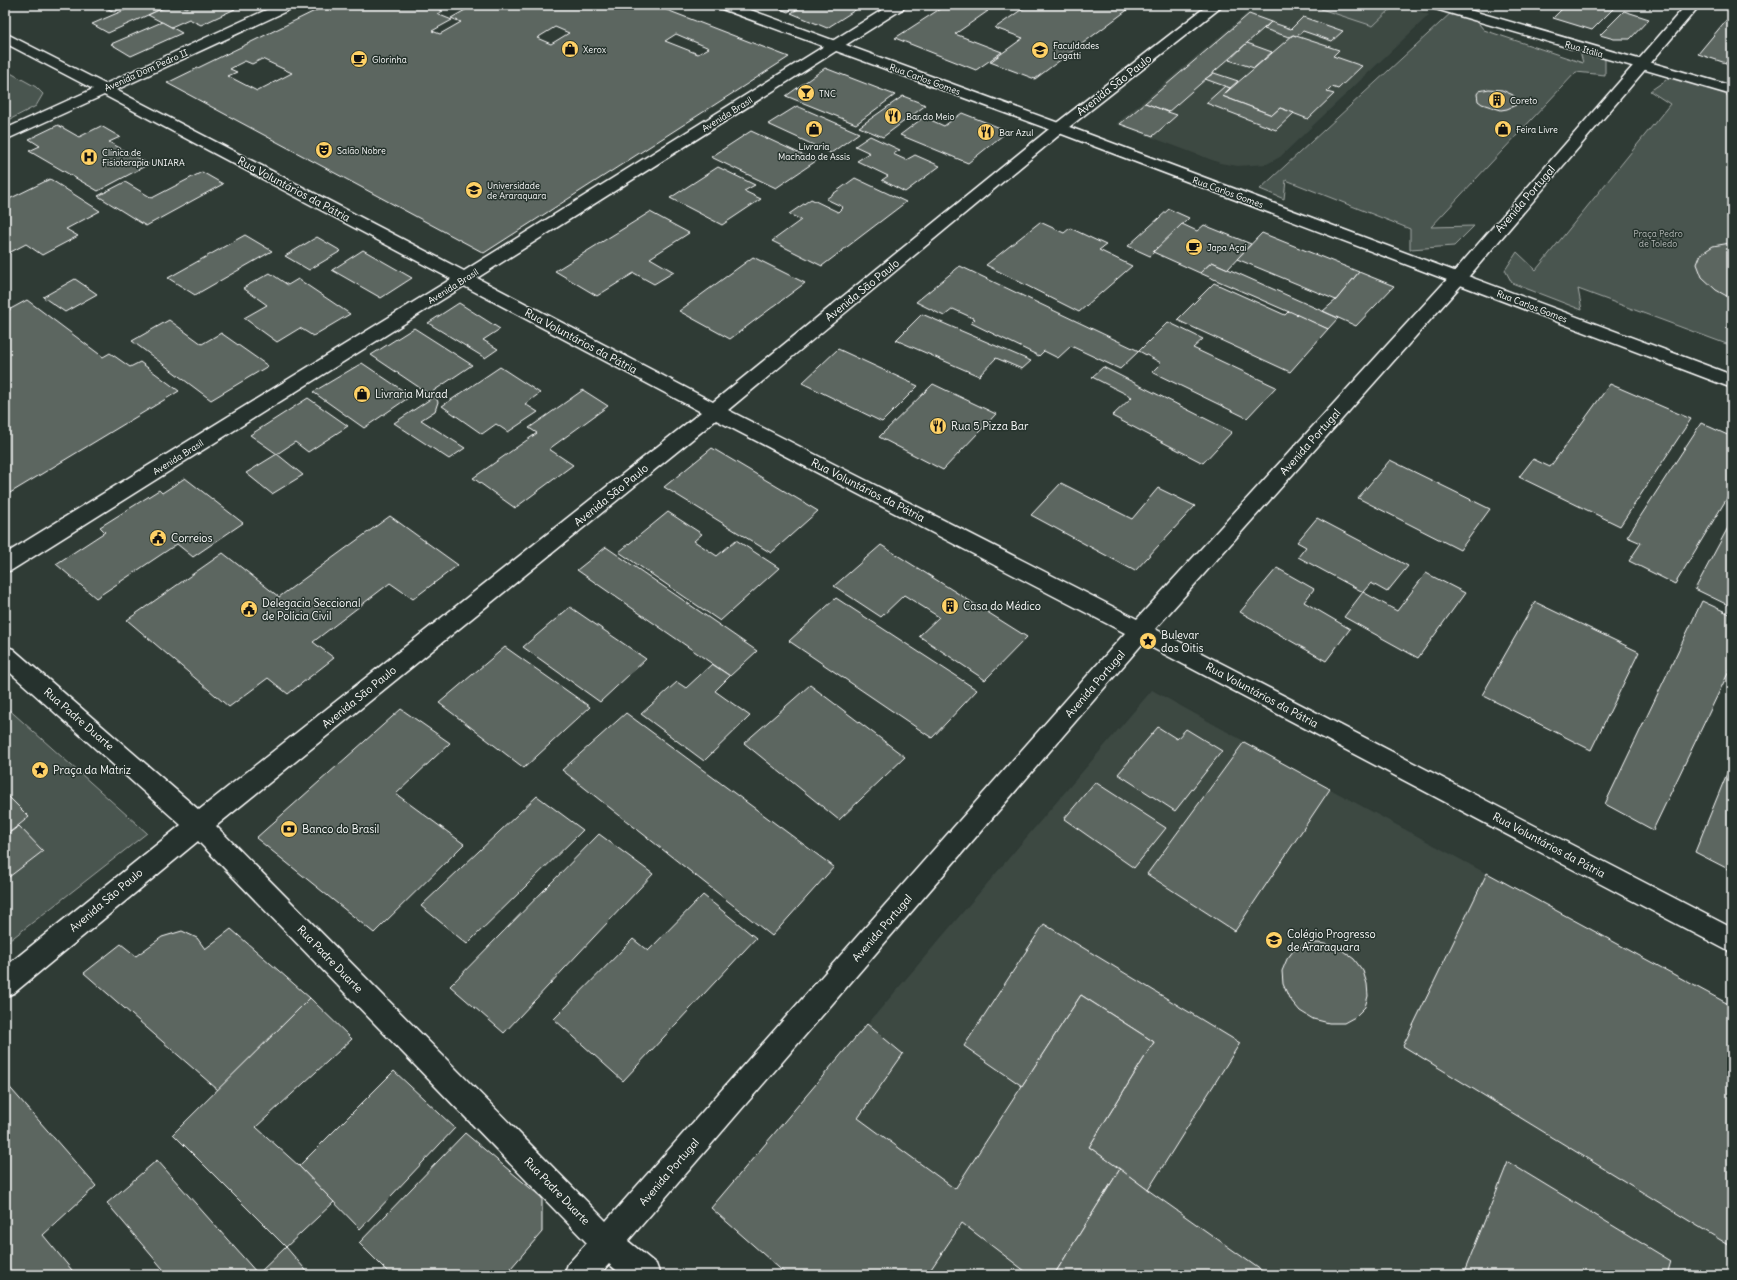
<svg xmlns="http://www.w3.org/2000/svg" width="1737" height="1280" font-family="Delius,sans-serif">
<rect width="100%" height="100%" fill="#2f3b35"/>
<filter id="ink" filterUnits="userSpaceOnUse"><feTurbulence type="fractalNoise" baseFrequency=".025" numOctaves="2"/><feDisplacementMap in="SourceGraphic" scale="8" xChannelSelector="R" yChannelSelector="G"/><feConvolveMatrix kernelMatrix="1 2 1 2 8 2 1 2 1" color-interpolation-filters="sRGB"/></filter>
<g filter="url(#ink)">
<g fill="#3c4842">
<polygon points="1257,5 1404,5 1429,15 1280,157 1267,164 1238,166 1220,163 1116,124"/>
<polygon points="1152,690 1330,789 1732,1006 1732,1275 787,1275 711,1208"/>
</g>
<g fill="#4a544f" stroke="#a4aaa7">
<polygon points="1326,5 1388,5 1393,7 1373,26 1321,9"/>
<polygon points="1453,11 1474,18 1484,30 1583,63 1580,51 1605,59 1605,75 1576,72 1431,227 1474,226 1454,246 1410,249 1410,229 1286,180 1284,199 1260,189"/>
<polygon points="5,70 36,87 43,94 36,106 5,122"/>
<polygon points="1669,78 1688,80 1723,90 1732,103 1732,346 1578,289 1582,310 1512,283 1505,270 1517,252 1536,270 1670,104 1650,91"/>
<polygon points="5,706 147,833 5,944"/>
</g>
<g fill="#5b6661" stroke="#fff" fill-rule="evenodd">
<polygon points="101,5 128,5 114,12"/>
<polygon points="136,5 170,5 108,33 92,24"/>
<polygon points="170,5 181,5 186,8 192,5 227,5 235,9 201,25 189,19 171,27 148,15"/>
<path d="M327,5H429L443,11L437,14L452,20L432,31L440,34L461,22L451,18L474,5H654L789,57L484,253L167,83ZM555,27L569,33L551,44L537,38ZM676,34L709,48L698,54L665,41ZM262,59L292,73L257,91L228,76L237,72L230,69L237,65L245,61L252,64Z"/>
<polygon points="770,5 799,5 788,12"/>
<polygon points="805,5 856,5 860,7 827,28 791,13"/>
<polygon points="946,5 971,5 988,11 955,34 1002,52 976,70 895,38"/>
<polygon points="1028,5 1134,5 1035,79 990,62 1023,38 995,28"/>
<polygon points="1566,5 1605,5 1614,8 1592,30 1553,18"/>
<polygon points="1624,11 1649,19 1630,39 1614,39 1600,35"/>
<polygon points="1732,13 1732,65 1698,54"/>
<polygon points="1249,14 1271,22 1168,112 1145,103"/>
<polygon points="1303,17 1343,31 1332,41 1303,31 1297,36 1293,35 1289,37 1264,29 1271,22 1291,29"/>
<polygon points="162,22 182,33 131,56 111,44"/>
<polygon points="1293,35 1339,50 1333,56 1362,66 1338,89 1332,87 1327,92 1334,94 1308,119 1280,108 1272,115 1222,96"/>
<polygon points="1247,43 1272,52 1254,68 1229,60"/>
<polygon points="825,68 895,95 856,124 786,96"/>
<polygon points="1214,73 1238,81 1230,88 1205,79"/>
<polygon points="1225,86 1230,88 1222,96 1272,115 1280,108 1294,113 1276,130 1206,103"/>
<polygon points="1489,89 1502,90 1513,95 1516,99 1516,105 1507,109 1501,110 1482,104 1478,101 1477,94 1479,91"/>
<polygon points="903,96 926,105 883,137 859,127"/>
<polygon points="1145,103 1168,112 1177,115 1153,136 1120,124"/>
<polygon points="797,106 859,133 831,153 768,124"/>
<polygon points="962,113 1008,131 968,163 900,135 924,117 944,126"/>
<polygon points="58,125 79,137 101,126 120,137 109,142 149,164 98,191 29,151 40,146 29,139"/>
<polygon points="751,131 816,161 776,188 711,157"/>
<polygon points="870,136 900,150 893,154 906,160 915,155 940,166 905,192 882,180 888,176 857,161 870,153 855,146"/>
<polygon points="718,167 755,185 744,191 761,199 722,225 670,198"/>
<polygon points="202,172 223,184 146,226 98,196 125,182 152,198"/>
<polygon points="855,178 906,202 822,266 772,241 801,220 789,214 811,199 838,212 843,207 826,199"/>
<polygon points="50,179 100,211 66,229 78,236 42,255 26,244 5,255 5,201"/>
<polygon points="1169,209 1189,218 1150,256 1128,246"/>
<polygon points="650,212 689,233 650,258 674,272 654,284 634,273 597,296 555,271"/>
<polygon points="1040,222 1064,233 1070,228 1106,245 1099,250 1132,266 1079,312 986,265"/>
<polygon points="1182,224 1197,231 1204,225 1251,244 1228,269 1212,262 1200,273 1153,252"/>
<polygon points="1262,233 1359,272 1336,300 1237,259"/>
<polygon points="245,235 272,251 195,295 168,278"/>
<polygon points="317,237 341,251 309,270 285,256"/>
<polygon points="1730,243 1732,243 1732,299 1716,290 1702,277 1697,264 1701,254 1713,246"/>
<polygon points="363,250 412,278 381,298 332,270"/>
<polygon points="753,257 805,283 730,339 679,311"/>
<polygon points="1212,262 1228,269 1338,318 1328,329 1200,273"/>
<polygon points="960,266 1139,351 1120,369 1071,346 1058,358 1044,351 1039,356 971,323 975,319 953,309 944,316 916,302"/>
<polygon points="1359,272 1394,286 1356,326 1323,311 1336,300"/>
<polygon points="270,273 288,285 298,279 350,314 313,336 300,328 277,342 244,318 267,305 243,288"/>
<polygon points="75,279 97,294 65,312 43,297"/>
<polygon points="1214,283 1285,315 1289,311 1328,329 1290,372 1177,320"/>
<polygon points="27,300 103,357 110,353 130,367 140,362 179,391 5,496 5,312"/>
<polygon points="459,303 500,329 483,340 498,349 485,358 428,323"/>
<polygon points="922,314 1031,361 1022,369 996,358 979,376 896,340"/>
<polygon points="169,320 202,344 221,333 268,366 211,400 132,341"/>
<polygon points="1168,322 1203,339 1193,348 1276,387 1247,418 1152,372 1161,363 1139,351"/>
<polygon points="414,328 472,365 429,394 371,355"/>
<polygon points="838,349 918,386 882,422 802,383"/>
<polygon points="362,363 411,396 364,428 313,392"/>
<polygon points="500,367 540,393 525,404 538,412 508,432 496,424 482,434 442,406"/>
<polygon points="1103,367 1232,432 1203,463 1112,416 1132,397 1092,377"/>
<polygon points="933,384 996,414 943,470 879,437"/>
<polygon points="1610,384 1691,419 1620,526 1519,477 1533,459 1550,467"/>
<polygon points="583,390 608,406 549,449 573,465 515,508 473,478 537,433 529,428"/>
<polygon points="435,396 438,402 435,411 421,420 465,448 449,459 394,423"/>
<polygon points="308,398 348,426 308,452 295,442 277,454 250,435"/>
<polygon points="1701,423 1732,437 1732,490 1675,584 1629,561 1641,543 1627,537"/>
<polygon points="712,448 818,511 771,553 664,487"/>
<polygon points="277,454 303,475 272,494 246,473"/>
<polygon points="1390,460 1490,509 1460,550 1358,498"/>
<polygon points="185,478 243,523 193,557 177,544 96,598 56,564 105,532 100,527 159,490 162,493"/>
<polygon points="1061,483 1132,519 1158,488 1195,506 1135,571 1031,515"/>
<polygon points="668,512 702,534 694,541 717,556 736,540 779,568 720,621 619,552"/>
<polygon points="390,516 458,565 413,599 390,583 313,642 334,658 288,694 268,678 229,707 127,620 223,553 279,597"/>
<polygon points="1317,518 1408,566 1387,592 1371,583 1363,592 1298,557 1306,547 1297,542"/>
<polygon points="1732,520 1732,607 1695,589"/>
<polygon points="881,545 1027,637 985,680 919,636 939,617 904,595 881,617 834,586"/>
<polygon points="606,547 757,651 730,676 577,570"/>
<polygon points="1277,568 1314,589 1304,602 1350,629 1326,661 1240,612"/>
<polygon points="1426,573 1465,593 1418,658 1344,617 1363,592 1397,611"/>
<polygon points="836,598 977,690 932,738 789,641"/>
<polygon points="1702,601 1732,615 1732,665 1653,830 1605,804"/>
<polygon points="1535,602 1639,652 1591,750 1482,695"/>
<polygon points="570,607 646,659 600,702 523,647"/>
<polygon points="505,647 590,707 524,768 439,703"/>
<polygon points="712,664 730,676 715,691 750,716 704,761 641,714 677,682 686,688"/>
<polygon points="810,685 905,757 839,820 744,743"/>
<polygon points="401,709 450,743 396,794 464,844 374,933 256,838"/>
<polygon points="626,713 834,867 772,936 562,770"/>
<polygon points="1158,727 1177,739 1186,729 1222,751 1175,811 1118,774"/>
<polygon points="1244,742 1330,789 1235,931 1147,874"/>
<polygon points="1732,761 1732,871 1695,852"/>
<polygon points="1095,782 1166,828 1134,868 1064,819"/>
<polygon points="5,793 29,817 5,836"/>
<polygon points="537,796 583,830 467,944 421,906"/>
<polygon points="19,826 43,851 5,880 5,836"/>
<polygon points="599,834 653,874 504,1033 450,986"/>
<polygon points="1487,873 1732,1006 1732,1247 1403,1046"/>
<polygon points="703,895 756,938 623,1081 554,1019 633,939 648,951"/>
<polygon points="1044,924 1240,1043 1148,1190 1089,1147 1154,1042 1081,995 1022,1086 964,1046"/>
<polygon points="231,929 310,998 218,1090 84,973 121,944 136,956 162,937 182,931 197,938 205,949"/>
<polygon points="1318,943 1331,945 1343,951 1354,959 1363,971 1367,984 1368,996 1365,1007 1355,1017 1344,1023 1329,1023 1313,1019 1300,1011 1289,998 1283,984 1282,971 1287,959 1294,950 1305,944"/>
<polygon points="1081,995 1154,1042 1089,1147 1120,1169 1054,1275 1030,1275 962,1223 927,1275 787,1275 711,1208 867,1024 903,1054 858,1118 955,1189"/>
<polygon points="310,998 352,1039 256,1127 299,1166 334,1202 286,1247 173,1134"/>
<polygon points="394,1071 455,1128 360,1229 299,1166"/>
<polygon points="5,1082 96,1186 43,1235 76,1275 7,1275 5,1272"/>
<polygon points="465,1133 542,1198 542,1232 505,1275 391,1275 359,1243"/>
<polygon points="157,1160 258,1274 257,1275 168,1275 107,1203"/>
<polygon points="1508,1162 1671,1261 1667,1275 1463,1275"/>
<polygon points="1120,1169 1148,1190 1268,1275 1054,1275"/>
<polygon points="286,1247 310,1275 257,1275 258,1274"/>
</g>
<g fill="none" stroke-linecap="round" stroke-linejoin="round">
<g stroke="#fff" stroke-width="3">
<path id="minor" d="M277,5H295L293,8L116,90L464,271L890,5H906L904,8L477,278L713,402L1054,125L1208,5H1224L1064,131L728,410L1137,619L1452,274L1686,5H1700L1464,282L1155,629L1732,928V953L1143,643L628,1241L656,1264L660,1275H622L609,1264L599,1275H564L568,1264L587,1243L198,841L14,993L5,997V967L181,825L5,668V646L13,649L199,810L701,412L464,286L12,570L5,572V554L451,279L104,95L5,140V129L93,89L5,43V33L105,84ZM716,420L1125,633L606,1221L216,826Z"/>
</g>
<g stroke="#fff" stroke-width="3">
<g id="tertiary">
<polygon points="717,5 737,5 1064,125 1732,375 1732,388 1054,131 719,8"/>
<polygon points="1430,5 1452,5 1732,86 1732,95 1432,8"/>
</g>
</g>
<use href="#minor" fill="#26332d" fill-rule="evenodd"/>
<use href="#tertiary" fill="#26332d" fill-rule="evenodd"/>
</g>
</g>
<defs>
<g id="shop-disc" transform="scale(0.9)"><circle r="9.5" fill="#ffd166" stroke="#26332d"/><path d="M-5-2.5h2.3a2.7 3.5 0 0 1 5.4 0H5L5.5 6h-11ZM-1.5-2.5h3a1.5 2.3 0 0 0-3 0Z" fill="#111"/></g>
<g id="university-disc" transform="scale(0.9)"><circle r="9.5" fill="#ffd166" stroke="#26332d"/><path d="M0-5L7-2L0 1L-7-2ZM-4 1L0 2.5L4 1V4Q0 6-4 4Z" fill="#111"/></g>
<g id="cafe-disc" transform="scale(0.9)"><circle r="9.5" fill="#ffd166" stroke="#26332d"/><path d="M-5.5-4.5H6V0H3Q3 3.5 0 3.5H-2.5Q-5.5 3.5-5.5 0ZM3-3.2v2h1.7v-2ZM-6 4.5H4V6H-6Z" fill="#111"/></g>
<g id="bar-disc" transform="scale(0.9)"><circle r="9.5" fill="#ffd166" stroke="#26332d"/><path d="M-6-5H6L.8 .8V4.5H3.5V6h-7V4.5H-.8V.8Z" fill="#111"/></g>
<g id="building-disc" transform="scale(0.9)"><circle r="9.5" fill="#ffd166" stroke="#26332d"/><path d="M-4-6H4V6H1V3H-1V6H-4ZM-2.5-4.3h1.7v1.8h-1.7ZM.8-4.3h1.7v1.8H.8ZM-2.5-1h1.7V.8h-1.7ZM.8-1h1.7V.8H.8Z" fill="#111"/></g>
<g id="restaurant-disc" transform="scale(0.9)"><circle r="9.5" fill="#ffd166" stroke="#26332d"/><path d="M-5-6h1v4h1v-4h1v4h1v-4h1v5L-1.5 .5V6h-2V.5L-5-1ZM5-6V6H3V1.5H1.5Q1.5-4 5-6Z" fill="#111"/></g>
<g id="theatre-disc" transform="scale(0.9)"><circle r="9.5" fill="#ffd166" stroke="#26332d"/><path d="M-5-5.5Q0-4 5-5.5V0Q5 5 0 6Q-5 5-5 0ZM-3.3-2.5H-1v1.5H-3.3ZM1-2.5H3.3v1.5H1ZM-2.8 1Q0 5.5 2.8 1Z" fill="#111"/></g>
<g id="hospital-disc" transform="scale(0.9)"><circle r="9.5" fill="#ffd166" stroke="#26332d"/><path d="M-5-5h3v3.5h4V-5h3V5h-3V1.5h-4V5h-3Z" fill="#111"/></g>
<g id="civic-disc" transform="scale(0.9)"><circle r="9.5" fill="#ffd166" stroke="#26332d"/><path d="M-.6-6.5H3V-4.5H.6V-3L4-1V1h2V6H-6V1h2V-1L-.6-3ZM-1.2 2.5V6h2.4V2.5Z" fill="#111"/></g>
<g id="sight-disc" transform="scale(0.9)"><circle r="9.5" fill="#ffd166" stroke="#26332d"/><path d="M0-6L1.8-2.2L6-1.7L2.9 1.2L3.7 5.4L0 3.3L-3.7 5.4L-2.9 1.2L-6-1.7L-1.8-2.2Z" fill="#111"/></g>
<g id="bank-disc" transform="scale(0.9)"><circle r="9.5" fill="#ffd166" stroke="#26332d"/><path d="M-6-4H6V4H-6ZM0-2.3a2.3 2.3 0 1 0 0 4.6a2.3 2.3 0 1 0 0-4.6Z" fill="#111"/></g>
<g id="school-disc" transform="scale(0.9)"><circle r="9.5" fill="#ffd166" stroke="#26332d"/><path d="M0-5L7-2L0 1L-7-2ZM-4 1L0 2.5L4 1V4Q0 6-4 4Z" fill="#111"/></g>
</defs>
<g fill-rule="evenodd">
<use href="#shop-disc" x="570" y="49"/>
<use href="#university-disc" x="1040" y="50"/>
<use href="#cafe-disc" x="359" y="59"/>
<use href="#bar-disc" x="806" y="93"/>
<use href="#building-disc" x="1497" y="100"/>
<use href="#restaurant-disc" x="893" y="116"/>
<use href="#shop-disc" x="814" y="129"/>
<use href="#shop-disc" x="1503" y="129"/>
<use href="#restaurant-disc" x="986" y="132"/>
<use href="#theatre-disc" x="324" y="150"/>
<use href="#hospital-disc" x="89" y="157"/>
<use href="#university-disc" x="474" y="190"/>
<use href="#cafe-disc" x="1194" y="247"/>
<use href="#shop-disc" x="362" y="394"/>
<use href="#restaurant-disc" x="938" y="426"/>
<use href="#civic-disc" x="158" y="538"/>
<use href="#building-disc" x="950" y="606"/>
<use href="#civic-disc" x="249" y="609"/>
<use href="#sight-disc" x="1148" y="641"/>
<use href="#sight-disc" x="40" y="770"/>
<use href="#bank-disc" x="289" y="829"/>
<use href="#school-disc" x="1274" y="940"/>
</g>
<g text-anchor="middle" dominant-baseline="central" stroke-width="3" stroke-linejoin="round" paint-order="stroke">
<g font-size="9" fill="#fff" stroke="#26332d" text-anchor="start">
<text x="1053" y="45">Faculdades<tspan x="1053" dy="10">Logatti</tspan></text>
<text x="583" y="49">Xerox</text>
<text x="372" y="59">Glorinha</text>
<text x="819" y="93">TNC</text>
<text x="1510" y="100">Coreto</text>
<text x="906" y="116">Bar do Meio</text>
<text x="1516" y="129">Feira Livre</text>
<text x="999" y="132">Bar Azul</text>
<text x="814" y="146" text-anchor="middle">Livraria<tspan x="814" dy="10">Machado de Assis</tspan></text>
<text x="337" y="150">Salão Nobre</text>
<text x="102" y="152">Clínica de<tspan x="102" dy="10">Fisioterapia UNIARA</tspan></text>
<text x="487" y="185">Universidade<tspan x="487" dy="10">de Araraquara</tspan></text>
<text x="1207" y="247">Japa Açaí</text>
</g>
<g font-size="9" fill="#fff" stroke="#26332d">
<text transform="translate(1584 49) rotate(16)">Rua Itália</text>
<text transform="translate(146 70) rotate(-24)">Avenida Dom Pedro II</text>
<text transform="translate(925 79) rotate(20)">Rua Carlos Gomes</text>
<text transform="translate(727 114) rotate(-32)">Avenida Brasil</text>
<text transform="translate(1228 192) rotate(20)">Rua Carlos Gomes</text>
<text transform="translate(453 286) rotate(-32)">Avenida Brasil</text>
<text transform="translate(1532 306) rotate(21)">Rua Carlos Gomes</text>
<text transform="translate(178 457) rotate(-32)">Avenida Brasil</text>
</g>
<g font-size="9" fill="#b7bbb9" stroke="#26332d">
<text x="1658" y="233">Praça Pedro<tspan x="1658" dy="10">de Toledo</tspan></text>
</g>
<g font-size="11" fill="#fff" stroke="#26332d">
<text transform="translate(1114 85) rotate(-38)">Avenida São Paulo</text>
<text transform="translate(294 189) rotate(28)">Rua Voluntários da Pátria</text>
<text transform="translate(1525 199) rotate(-49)">Avenida Portugal</text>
<text transform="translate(862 290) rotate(-39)">Avenida São Paulo</text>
<text transform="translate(581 341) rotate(28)">Rua Voluntários da Pátria</text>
<text transform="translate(1310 442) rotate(-48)">Avenida Portugal</text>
<text transform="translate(868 490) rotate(27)">Rua Voluntários da Pátria</text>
<text transform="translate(611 495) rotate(-39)">Avenida São Paulo</text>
<text transform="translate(1095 684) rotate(-49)">Avenida Portugal</text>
<text transform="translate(1262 695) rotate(28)">Rua Voluntários da Pátria</text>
<text transform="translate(359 697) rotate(-39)">Avenida São Paulo</text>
<text transform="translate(79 719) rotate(41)">Rua Padre Duarte</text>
<text transform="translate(1549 845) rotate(28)">Rua Voluntários da Pátria</text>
<text transform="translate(106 900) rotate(-40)">Avenida São Paulo</text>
<text transform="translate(882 928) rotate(-49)">Avenida Portugal</text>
<text transform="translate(330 959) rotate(46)">Rua Padre Duarte</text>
<text transform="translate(669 1172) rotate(-49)">Avenida Portugal</text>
<text transform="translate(557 1191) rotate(46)">Rua Padre Duarte</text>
</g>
<g font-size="11" fill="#fff" stroke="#26332d" text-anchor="start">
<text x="375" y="394">Livraria Murad</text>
<text x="951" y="426">Rua 5 Pizza Bar</text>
<text x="171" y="538">Correios</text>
<text x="262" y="603">Delegacia Seccional<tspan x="262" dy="13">de Polícia Civil</tspan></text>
<text x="963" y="606">Casa do Médico</text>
<text x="1161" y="635">Bulevar<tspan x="1161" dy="13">dos Oitis</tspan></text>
<text x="53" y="770">Praça da Matriz</text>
<text x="302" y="829">Banco do Brasil</text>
<text x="1287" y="934">Colégio Progresso<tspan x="1287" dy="13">de Araraquara</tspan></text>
</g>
</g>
<rect width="1737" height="1280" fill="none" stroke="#26332d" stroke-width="20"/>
<rect x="10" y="10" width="1717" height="1260" fill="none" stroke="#fff" stroke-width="1.5" filter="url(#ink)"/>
</svg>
